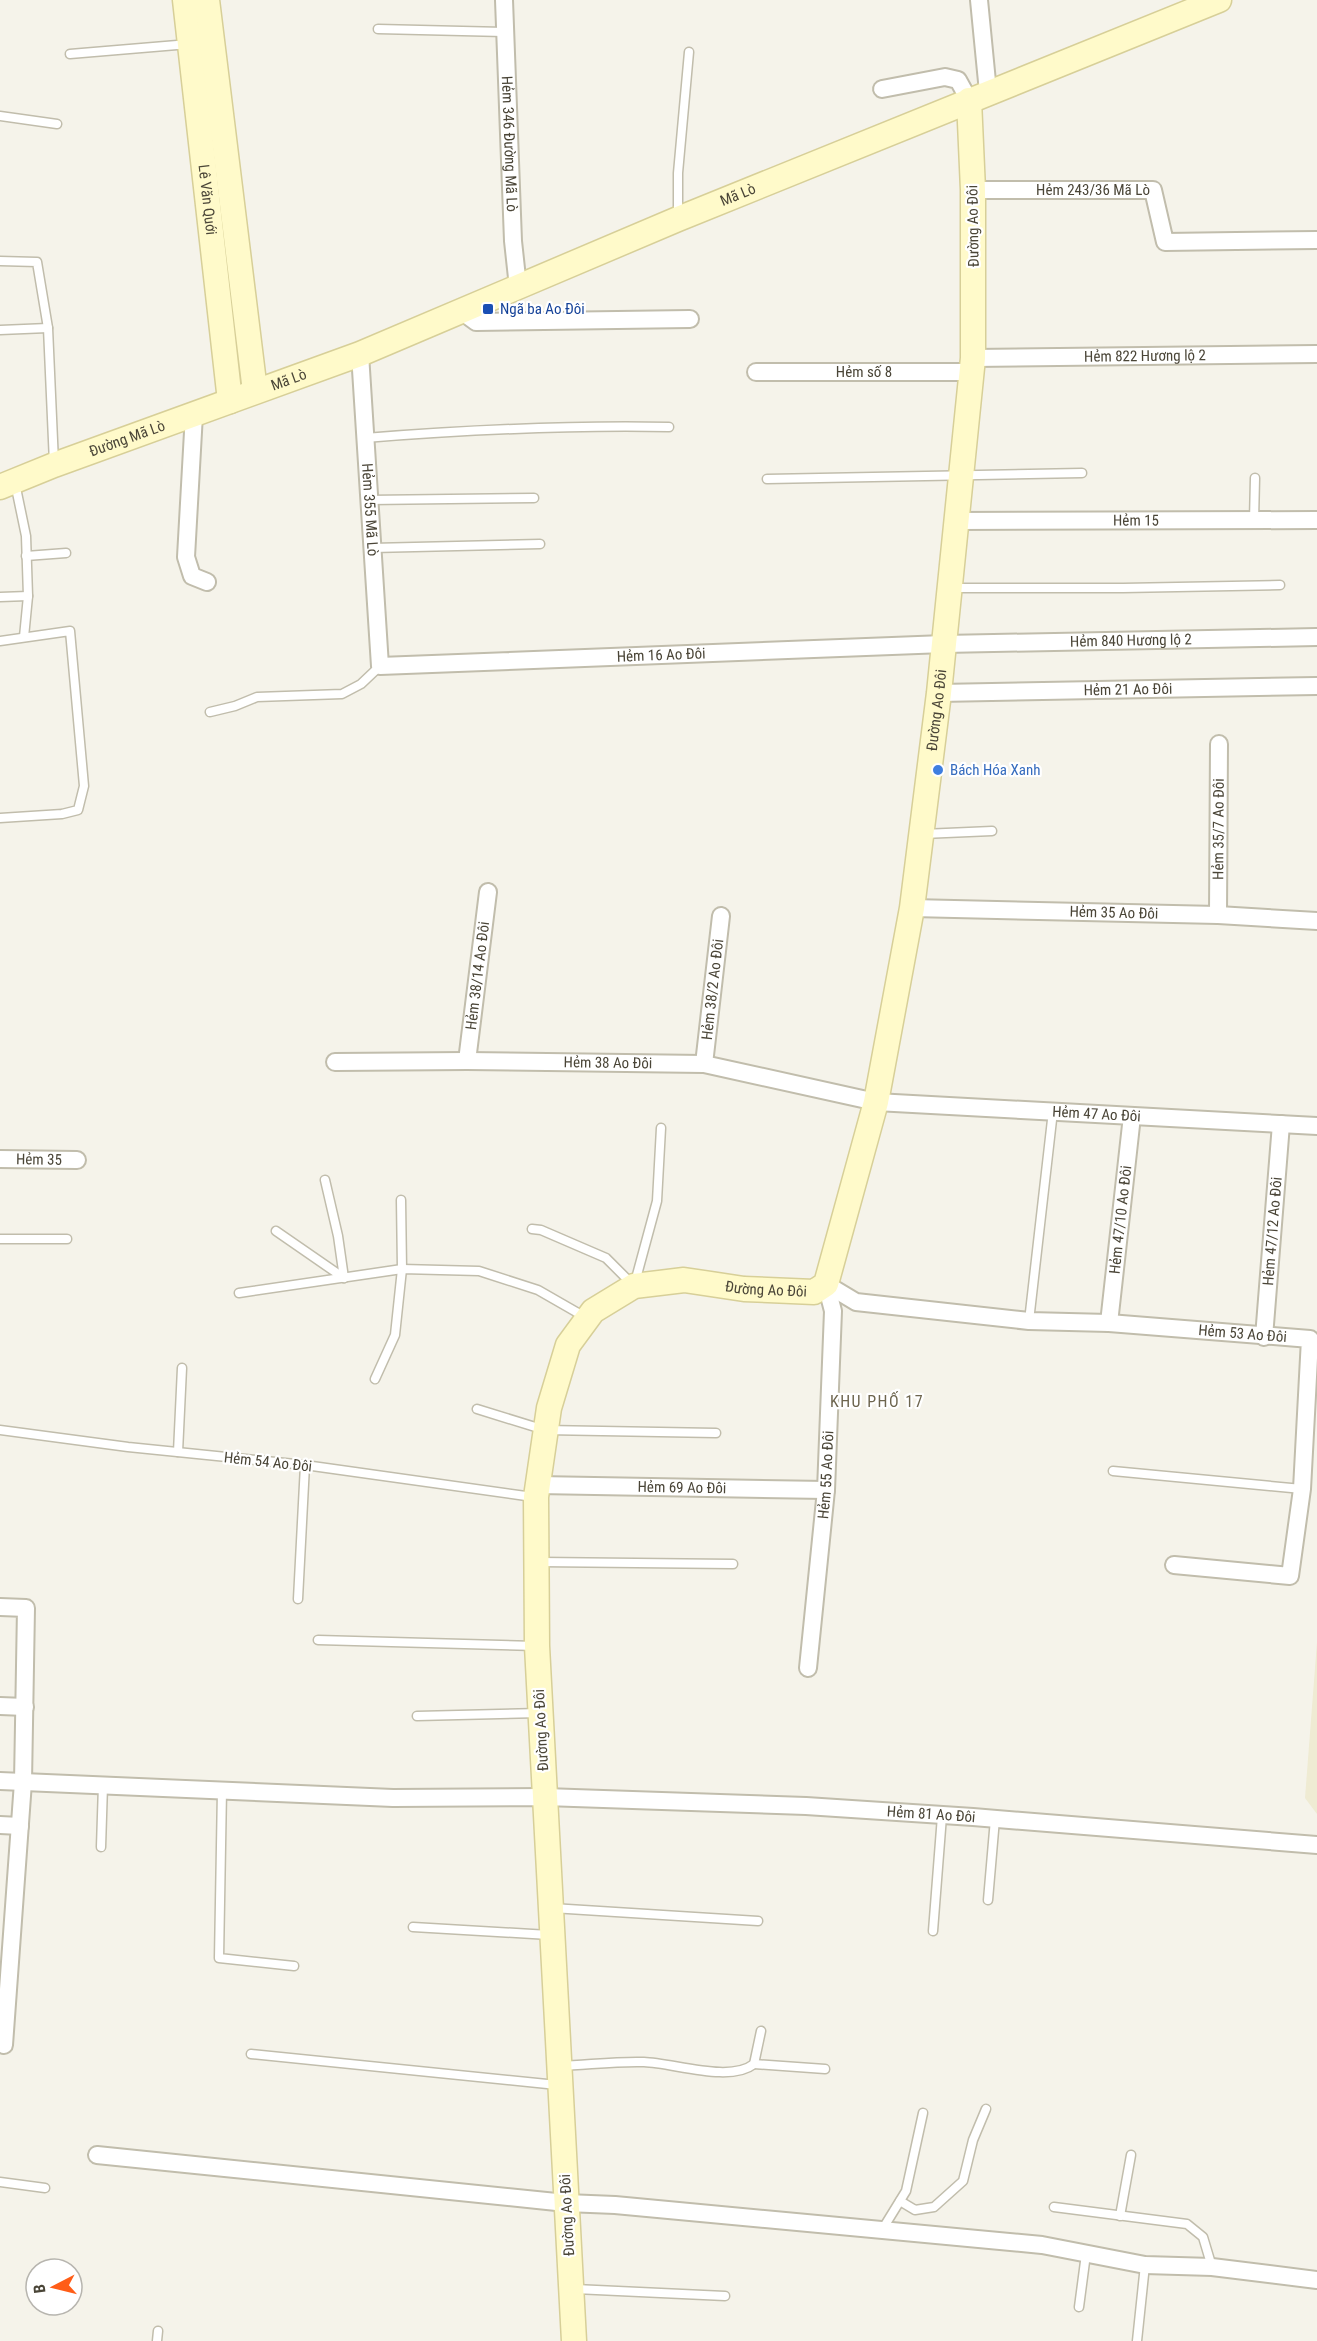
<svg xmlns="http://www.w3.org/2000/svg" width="1317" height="2341" font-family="'Roboto Condensed',sans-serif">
<rect width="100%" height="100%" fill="#f5f3ea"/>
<polygon fill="#efebd3" points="1317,1642 1317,1814 1305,1798"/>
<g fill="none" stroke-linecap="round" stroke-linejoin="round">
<g stroke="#c1bdac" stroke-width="11">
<g id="lane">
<polyline points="378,29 504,32"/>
<polyline points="70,54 189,44"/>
<polyline points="0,116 57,124"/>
<polyline points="678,216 678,173 689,52"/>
<polyline points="0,261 37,262 48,328 54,463"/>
<polyline points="0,330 48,328"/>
<path d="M365,438C466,430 567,425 669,427"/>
<polyline points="767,479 1082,473"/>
<polyline points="15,483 26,536 28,596 24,637"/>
<polyline points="369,500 534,498"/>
<polyline points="1254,521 1255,478"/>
<polyline points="372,548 540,544"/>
<polyline points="26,556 66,553"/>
<polyline points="953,588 1123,588 1280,585"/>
<polyline points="0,597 28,596"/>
<polyline points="0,641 70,631 84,786 78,810 62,814 0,818"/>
<polyline points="210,712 235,706 257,697 342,694 361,684 380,666"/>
<polyline points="923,834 992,831"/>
<polyline points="325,1180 338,1236 344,1278"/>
<polyline points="532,1229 541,1230 606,1258 634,1286 657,1201 661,1128"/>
<polyline points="276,1231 344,1278"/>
<polyline points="0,1239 67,1239"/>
<polyline points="239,1293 402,1269 479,1271 538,1290 585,1317"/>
<polyline points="1029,1321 1053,1111"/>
<polyline points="375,1379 395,1335 402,1269 401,1200"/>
<polyline points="477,1409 545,1430 716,1433"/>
<polyline points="0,1430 128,1447 305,1465 533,1497"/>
<polyline points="178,1452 182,1368"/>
<polyline points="1113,1471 1302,1489"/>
<polyline points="539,1562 733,1564"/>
<polyline points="298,1599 305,1465"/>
<polyline points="318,1640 536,1646"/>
<polyline points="417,1716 540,1713"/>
<polyline points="222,1790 219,1958 294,1966"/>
<polyline points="101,1847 103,1785"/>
<polyline points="988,1900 995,1819"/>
<polyline points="552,1908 758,1921"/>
<polyline points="413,1927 549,1935"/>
<polyline points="933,1931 942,1816"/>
<polyline points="251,2054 557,2085"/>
<polyline points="754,2064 825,2069"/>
<path d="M560,2066C588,2065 616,2061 644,2062C674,2063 730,2083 754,2064L761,2031"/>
<polyline points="0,2182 45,2188"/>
<polyline points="900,2201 915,2210 934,2207 963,2181 973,2140 986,2109"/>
<polyline points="1054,2207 1187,2224 1203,2237 1212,2267"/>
<polyline points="1120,2216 1131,2155"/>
<polyline points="882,2230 906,2191 923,2113"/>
<polyline points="575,2289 725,2296"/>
<polyline points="1079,2307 1086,2254"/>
<polyline points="157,2341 158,2331"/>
<polyline points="1137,2341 1145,2265"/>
</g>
</g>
<g stroke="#c1bdac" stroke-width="20">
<g id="street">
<path id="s1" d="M504,0L513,241L518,287"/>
<polyline points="979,0 988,92"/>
<polyline points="882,89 945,77 958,80 969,100"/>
<path id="s2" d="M973,190H1153L1165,242L1317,240"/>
<polyline points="461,311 476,322 690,319"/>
<path id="s3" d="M360,354L380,666L944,644L1317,637"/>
<path id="s4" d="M973,358L1317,354"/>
<path id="s5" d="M756,372H972"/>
<polyline points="194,414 186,557 192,576 207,582"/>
<path id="s6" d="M956,521L1317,520"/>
<path id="s7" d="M939,693L1317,686"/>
<path id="s8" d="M912,908L1218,915L1317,921"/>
<path id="s9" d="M1218,915L1219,744"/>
<path id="s10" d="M467,1061L488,892"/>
<path id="s11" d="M335,1062L467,1061L704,1064L876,1102L1317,1126"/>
<path id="s12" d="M704,1064L721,916"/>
<path id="s13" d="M0,1159L77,1160"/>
<path id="s14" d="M826,1284L856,1302L1029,1321L1109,1323L1310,1339L1302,1489L1290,1576L1174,1565"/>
<path id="s15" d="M1109,1323L1132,1116"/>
<path id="s16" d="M1264,1337L1281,1124"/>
<path id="s17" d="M538,1485L826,1490"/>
<polyline points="0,1607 26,1608 23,1782 4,2045"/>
<path id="s18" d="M808,1668L826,1490L833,1311L826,1284"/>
<polyline points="0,1706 25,1707"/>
<path id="s19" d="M0,1781L393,1798L545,1797L806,1806L973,1817L1317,1845"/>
<polyline points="0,1825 20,1826"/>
<polyline points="97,2155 566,2203 615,2205 1042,2245 1145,2265 1212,2267 1317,2280"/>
</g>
</g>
<g stroke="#d7cf98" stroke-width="27">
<g id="secondary">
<path id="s20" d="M185,0L230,401"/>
<polyline points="207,0 255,391"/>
<path id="s21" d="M0,487L54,465L360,354L678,219L1219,0"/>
<path id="s22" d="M574,2341L537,1646L536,1497L549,1408L568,1345L593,1311L634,1286L684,1280L744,1289L814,1292L826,1284L876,1102L912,908L939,693L973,358V190L969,100"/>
</g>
</g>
<use href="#lane" stroke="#fff" stroke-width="8"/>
<use href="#street" stroke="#fff" stroke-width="16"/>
<use href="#secondary" stroke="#fffaca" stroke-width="24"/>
</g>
<rect fill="#1a4fb4" stroke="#fff" stroke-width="2" x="482" y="303" width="12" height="12" rx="3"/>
<circle fill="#3f7fe0" stroke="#fff" stroke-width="2" cx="938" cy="770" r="6"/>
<g text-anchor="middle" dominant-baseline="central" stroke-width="4.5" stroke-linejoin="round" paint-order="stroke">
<g font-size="15" fill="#4a4537" stroke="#fff">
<text stroke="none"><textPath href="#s1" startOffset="144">Hẻm 346 Đường Mã Lò</textPath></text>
<text stroke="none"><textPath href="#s2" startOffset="120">Hẻm 243/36 Mã Lò</textPath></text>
<text stroke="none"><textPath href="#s21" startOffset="794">Mã Lò</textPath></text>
<text stroke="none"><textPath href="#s20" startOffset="201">Lê Văn Quới</textPath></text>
<text transform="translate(973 226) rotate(-91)">Đường Ao Đôi</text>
<text stroke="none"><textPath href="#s4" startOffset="172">Hẻm 822 Hương lộ 2</textPath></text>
<text stroke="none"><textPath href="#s5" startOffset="108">Hẻm số 8</textPath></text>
<text stroke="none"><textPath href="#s21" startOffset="308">Mã Lò</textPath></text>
<text stroke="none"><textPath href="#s21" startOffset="136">Đường Mã Lò</textPath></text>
<text stroke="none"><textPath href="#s3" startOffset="156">Hẻm 355 Mã Lò</textPath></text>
<text stroke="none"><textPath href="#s6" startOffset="180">Hẻm 15</textPath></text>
<text stroke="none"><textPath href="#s3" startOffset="1064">Hẻm 840 Hương lộ 2</textPath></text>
<text stroke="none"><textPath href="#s3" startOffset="594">Hẻm 16 Ao Đôi</textPath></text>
<text stroke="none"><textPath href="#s7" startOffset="189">Hẻm 21 Ao Đôi</textPath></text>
<text stroke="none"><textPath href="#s22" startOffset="1872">Đường Ao Đôi</textPath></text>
<text stroke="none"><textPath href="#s9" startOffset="86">Hẻm 35/7 Ao Đôi</textPath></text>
<text stroke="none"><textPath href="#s8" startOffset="202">Hẻm 35 Ao Đôi</textPath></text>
<text stroke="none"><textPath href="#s10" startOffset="86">Hẻm 38/14 Ao Đôi</textPath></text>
<text stroke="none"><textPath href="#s12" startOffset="75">Hẻm 38/2 Ao Đôi</textPath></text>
<text stroke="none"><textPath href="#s11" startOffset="273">Hẻm 38 Ao Đôi</textPath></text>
<text stroke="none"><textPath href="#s11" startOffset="766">Hẻm 47 Ao Đôi</textPath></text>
<text stroke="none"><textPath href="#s13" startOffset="39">Hẻm 35</textPath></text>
<text stroke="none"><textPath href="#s15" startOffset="104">Hẻm 47/10 Ao Đôi</textPath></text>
<text stroke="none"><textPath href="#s16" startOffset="106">Hẻm 47/12 Ao Đôi</textPath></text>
<text stroke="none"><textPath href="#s22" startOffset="1224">Đường Ao Đôi</textPath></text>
<text stroke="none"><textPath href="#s14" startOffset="423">Hẻm 53 Ao Đôi</textPath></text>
<text transform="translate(268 1462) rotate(6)">Hẻm 54 Ao Đôi</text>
<text stroke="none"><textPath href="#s18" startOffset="194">Hẻm 55 Ao Đôi</textPath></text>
<text stroke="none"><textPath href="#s17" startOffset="144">Hẻm 69 Ao Đôi</textPath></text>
<text transform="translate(541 1730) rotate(-93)">Đường Ao Đôi</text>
<text stroke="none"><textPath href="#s19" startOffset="932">Hẻm 81 Ao Đôi</textPath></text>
<text transform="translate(567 2215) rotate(-93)">Đường Ao Đôi</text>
</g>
<g font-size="15" fill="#164399" stroke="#fff" text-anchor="start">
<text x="500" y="309">Ngã ba Ao Đôi</text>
</g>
<g font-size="15" fill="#366cbe" stroke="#fff" text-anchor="start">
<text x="950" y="770">Bách Hóa Xanh</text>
</g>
<g font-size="16" letter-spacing="1.5" fill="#6d654e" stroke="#fff">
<text x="877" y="1401">KHU PHỐ 17</text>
</g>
</g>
<g transform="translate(54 2287) rotate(263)"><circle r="28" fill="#ffffff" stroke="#b7b5af" stroke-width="1.5"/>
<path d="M0-4.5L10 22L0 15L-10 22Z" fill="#ff5d17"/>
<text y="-9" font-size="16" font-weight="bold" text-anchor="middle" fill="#4a4537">B</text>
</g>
</svg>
